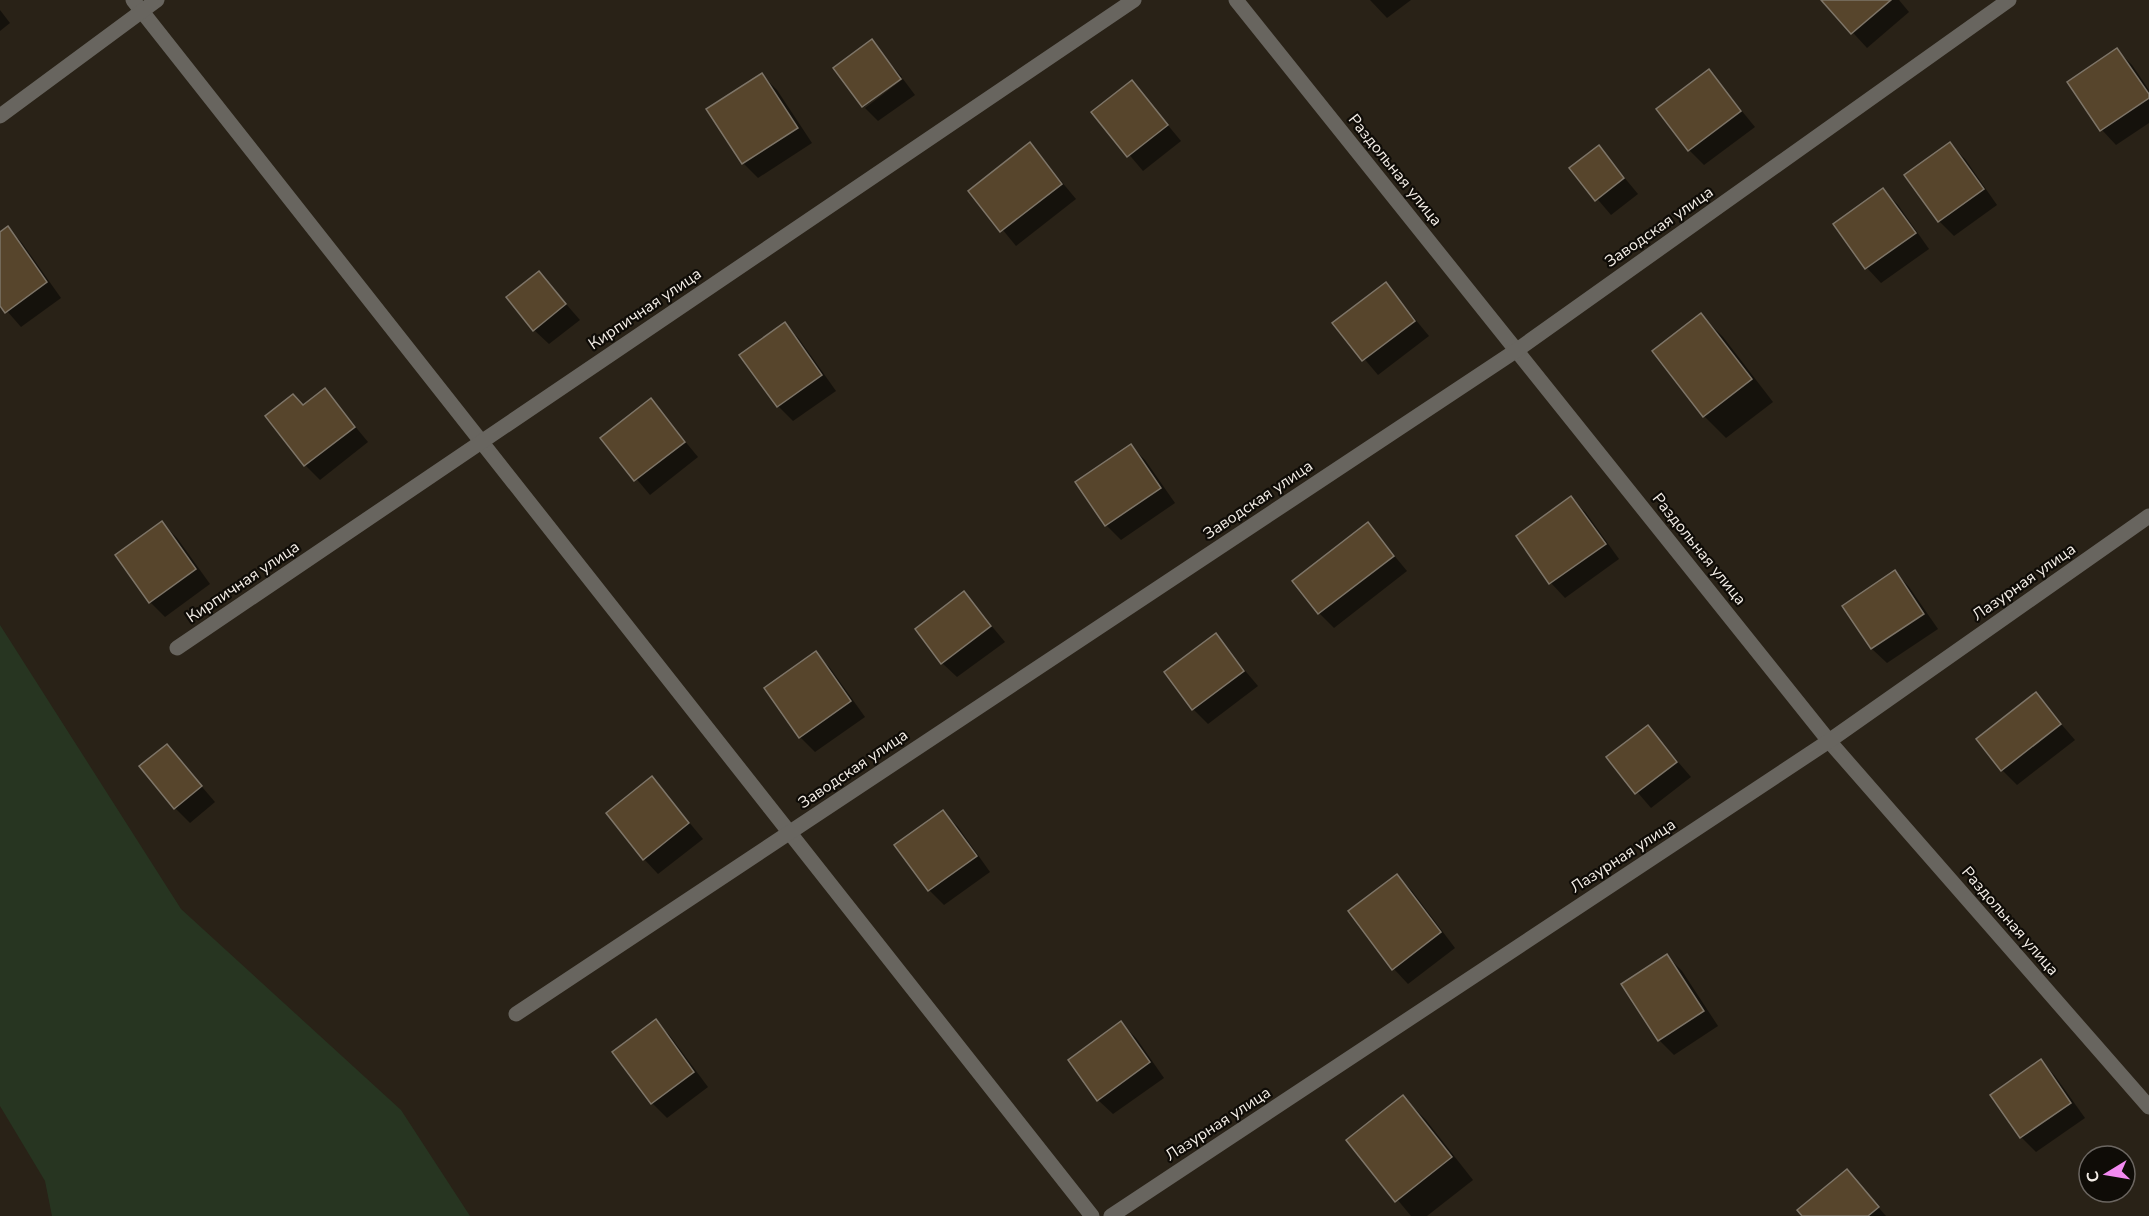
<svg xmlns="http://www.w3.org/2000/svg" width="2149" height="1216" font-family="'Nunito Sans',sans-serif">
<rect width="100%" height="100%" fill="#292217"/>
<polygon fill="#273521" points="0,625 181,909 401,1110 470,1216 52,1216 45,1181 0,1106"/>
<g fill="#0007">
<polygon points="1370,0 1411,0 1387,18"/>
<polygon points="1823,0 1899,0 1909,12 1867,48"/>
<polygon points="0,10 10,23 0,31"/>
<polygon points="871,41 902,77 864,107 835,68"/>
<polygon points="2117,50 2132,65 2149,90 2149,123 2116,145 2102,130 2069,83"/>
<polygon points="1709,71 1755,127 1704,165 1689,150"/>
<polygon points="762,75 777,90 812,143 758,178 743,163 708,110"/>
<polygon points="903,79 915,95 878,121 865,108"/>
<polygon points="1132,82 1181,141 1143,171 1093,112"/>
<polygon points="1030,144 1076,199 1016,246 971,191"/>
<polygon points="1950,144 1965,159 1997,205 1954,236 1939,221 1906,176"/>
<polygon points="1599,147 1638,194 1611,215 1571,168"/>
<polygon points="1883,190 1898,205 1929,249 1881,283 1867,268 1835,224"/>
<polygon points="8,228 22,243 61,298 21,327 0,303 0,233"/>
<polygon points="539,273 580,320 549,344 534,330"/>
<polygon points="1386,284 1429,336 1378,375 1334,323"/>
<polygon points="1701,315 1723,337 1773,402 1726,438 1704,416"/>
<polygon points="785,324 799,339 836,391 793,421 778,406 741,355"/>
<polygon points="325,390 368,442 320,480 305,465"/>
<polygon points="651,400 698,457 650,495 602,438"/>
<polygon points="1131,446 1145,460 1175,503 1121,540 1106,525 1077,483"/>
<polygon points="1571,498 1586,513 1619,559 1565,598 1551,583 1518,536"/>
<polygon points="162,523 177,538 210,584 165,617 150,602"/>
<polygon points="1368,524 1407,571 1334,628 1319,613"/>
<polygon points="1895,572 1909,587 1938,629 1887,663 1872,649 1844,606"/>
<polygon points="964,593 1005,642 957,677 942,663"/>
<polygon points="1215,635 1258,686 1208,724 1193,709"/>
<polygon points="815,653 830,668 865,717 815,752 800,737"/>
<polygon points="2035,694 2075,740 2017,785 2002,770"/>
<polygon points="1648,727 1691,777 1651,808 1608,758"/>
<polygon points="167,746 215,802 190,823 175,808"/>
<polygon points="652,778 703,839 658,874 644,859"/>
<polygon points="943,812 958,827 990,872 944,905 929,890 897,846"/>
<polygon points="1397,876 1412,891 1455,948 1408,984 1394,969"/>
<polygon points="1667,956 1682,971 1718,1026 1674,1055 1659,1040 1623,985"/>
<polygon points="656,1021 670,1036 708,1087 667,1118 652,1103"/>
<polygon points="1121,1023 1136,1038 1164,1078 1113,1114 1098,1100"/>
<polygon points="2041,1061 2055,1076 2085,1118 2036,1152 2021,1137"/>
<polygon points="1403,1097 1425,1119 1473,1180 1427,1216 1411,1216 1348,1140"/>
<polygon points="1846,1171 1886,1216 1804,1216"/>
</g>
<g fill="#57452c" stroke="#7e7568" stroke-width="1.5">
<polygon points="1821,0 1891,0 1851,34"/>
<polygon points="872,39 901,79 862,107 833,68"/>
<polygon points="2117,48 2149,94 2149,98 2100,131 2067,82"/>
<polygon points="1709,69 1741,111 1688,151 1656,109"/>
<polygon points="762,73 798,128 742,164 706,109"/>
<polygon points="1132,80 1168,125 1127,157 1091,112"/>
<polygon points="1030,142 1062,184 1000,232 968,191"/>
<polygon points="1950,142 1984,189 1938,222 1904,175"/>
<polygon points="1599,145 1624,178 1595,201 1569,168"/>
<polygon points="1883,188 1916,233 1865,269 1833,224"/>
<polygon points="8,226 47,282 5,313 0,306 0,232"/>
<polygon points="539,271 566,304 533,331 506,297"/>
<polygon points="1386,282 1415,321 1362,361 1332,323"/>
<polygon points="1701,313 1752,379 1703,417 1652,351"/>
<polygon points="785,322 822,375 777,407 739,355"/>
<polygon points="325,388 355,427 304,466 265,416 293,394 303,405"/>
<polygon points="651,398 685,442 634,481 600,438"/>
<polygon points="1131,444 1161,488 1105,526 1075,482"/>
<polygon points="1571,496 1606,544 1549,584 1516,536"/>
<polygon points="162,521 196,569 149,603 115,555"/>
<polygon points="1368,522 1394,556 1318,614 1292,581"/>
<polygon points="1895,570 1924,614 1871,649 1842,606"/>
<polygon points="964,591 991,626 941,664 915,629"/>
<polygon points="1216,633 1244,671 1192,710 1164,672"/>
<polygon points="816,651 851,701 799,738 764,688"/>
<polygon points="2036,692 2061,724 2001,771 1976,739"/>
<polygon points="1648,725 1677,762 1635,794 1606,757"/>
<polygon points="167,744 202,786 174,809 139,766"/>
<polygon points="652,776 689,823 643,860 606,813"/>
<polygon points="943,810 977,856 928,891 894,845"/>
<polygon points="1397,874 1441,932 1392,970 1348,911"/>
<polygon points="1667,954 1704,1011 1658,1041 1621,984"/>
<polygon points="656,1019 694,1072 651,1104 612,1052"/>
<polygon points="1121,1021 1150,1062 1097,1101 1068,1060"/>
<polygon points="2041,1059 2071,1103 2020,1138 1990,1095"/>
<polygon points="1403,1095 1452,1157 1395,1202 1346,1140"/>
<polygon points="1847,1169 1879,1207 1868,1216 1802,1216 1797,1210"/>
</g>
<g fill="none" stroke-linecap="round" stroke-linejoin="round">
<g stroke="#68655f" stroke-width="15">
<polyline points="133,0 1092,1216"/>
<polyline points="1236,0 1829,741 2149,1107"/>
<polyline points="0,116 157,0"/>
<polyline points="177,648 1134,0"/>
<polyline points="516,1014 1517,350 2009,0"/>
<polyline points="1111,1216 1829,741 2149,516"/>
</g>
</g>
<g text-anchor="middle" dominant-baseline="central" stroke-width="4.5" stroke-linejoin="round" paint-order="stroke">
<g font-size="16" fill="#f4eee7" stroke="#0f0c07">
<text transform="translate(1395 170) rotate(51)">Раздольная улица</text>
<text transform="translate(1659 227) rotate(-35)">Заводская улица</text>
<text transform="translate(645 309) rotate(-34)">Кирпичная улица</text>
<text transform="translate(1258 500) rotate(-34)">Заводская улица</text>
<text transform="translate(1699 549) rotate(51)">Раздольная улица</text>
<text transform="translate(243 582) rotate(-34)">Кирпичная улица</text>
<text transform="translate(2024 582) rotate(-35)">Лазурная улица</text>
<text transform="translate(853 769) rotate(-34)">Заводская улица</text>
<text transform="translate(1623 856) rotate(-33)">Лазурная улица</text>
<text transform="translate(2010 921) rotate(49)">Раздольная улица</text>
<text transform="translate(1218 1124) rotate(-33)">Лазурная улица</text>
</g>
</g>
<g transform="translate(2107 1174) rotate(259)"><circle r="28" fill="#0f0c07" stroke="#6b6661" stroke-width="1.5"/>
<path d="M0-4.5L10 22L0 15L-10 22Z" fill="#f38af1"/>
<text y="-9" font-size="16" font-weight="bold" text-anchor="middle" fill="#f4eee7">С</text>
</g>
</svg>
